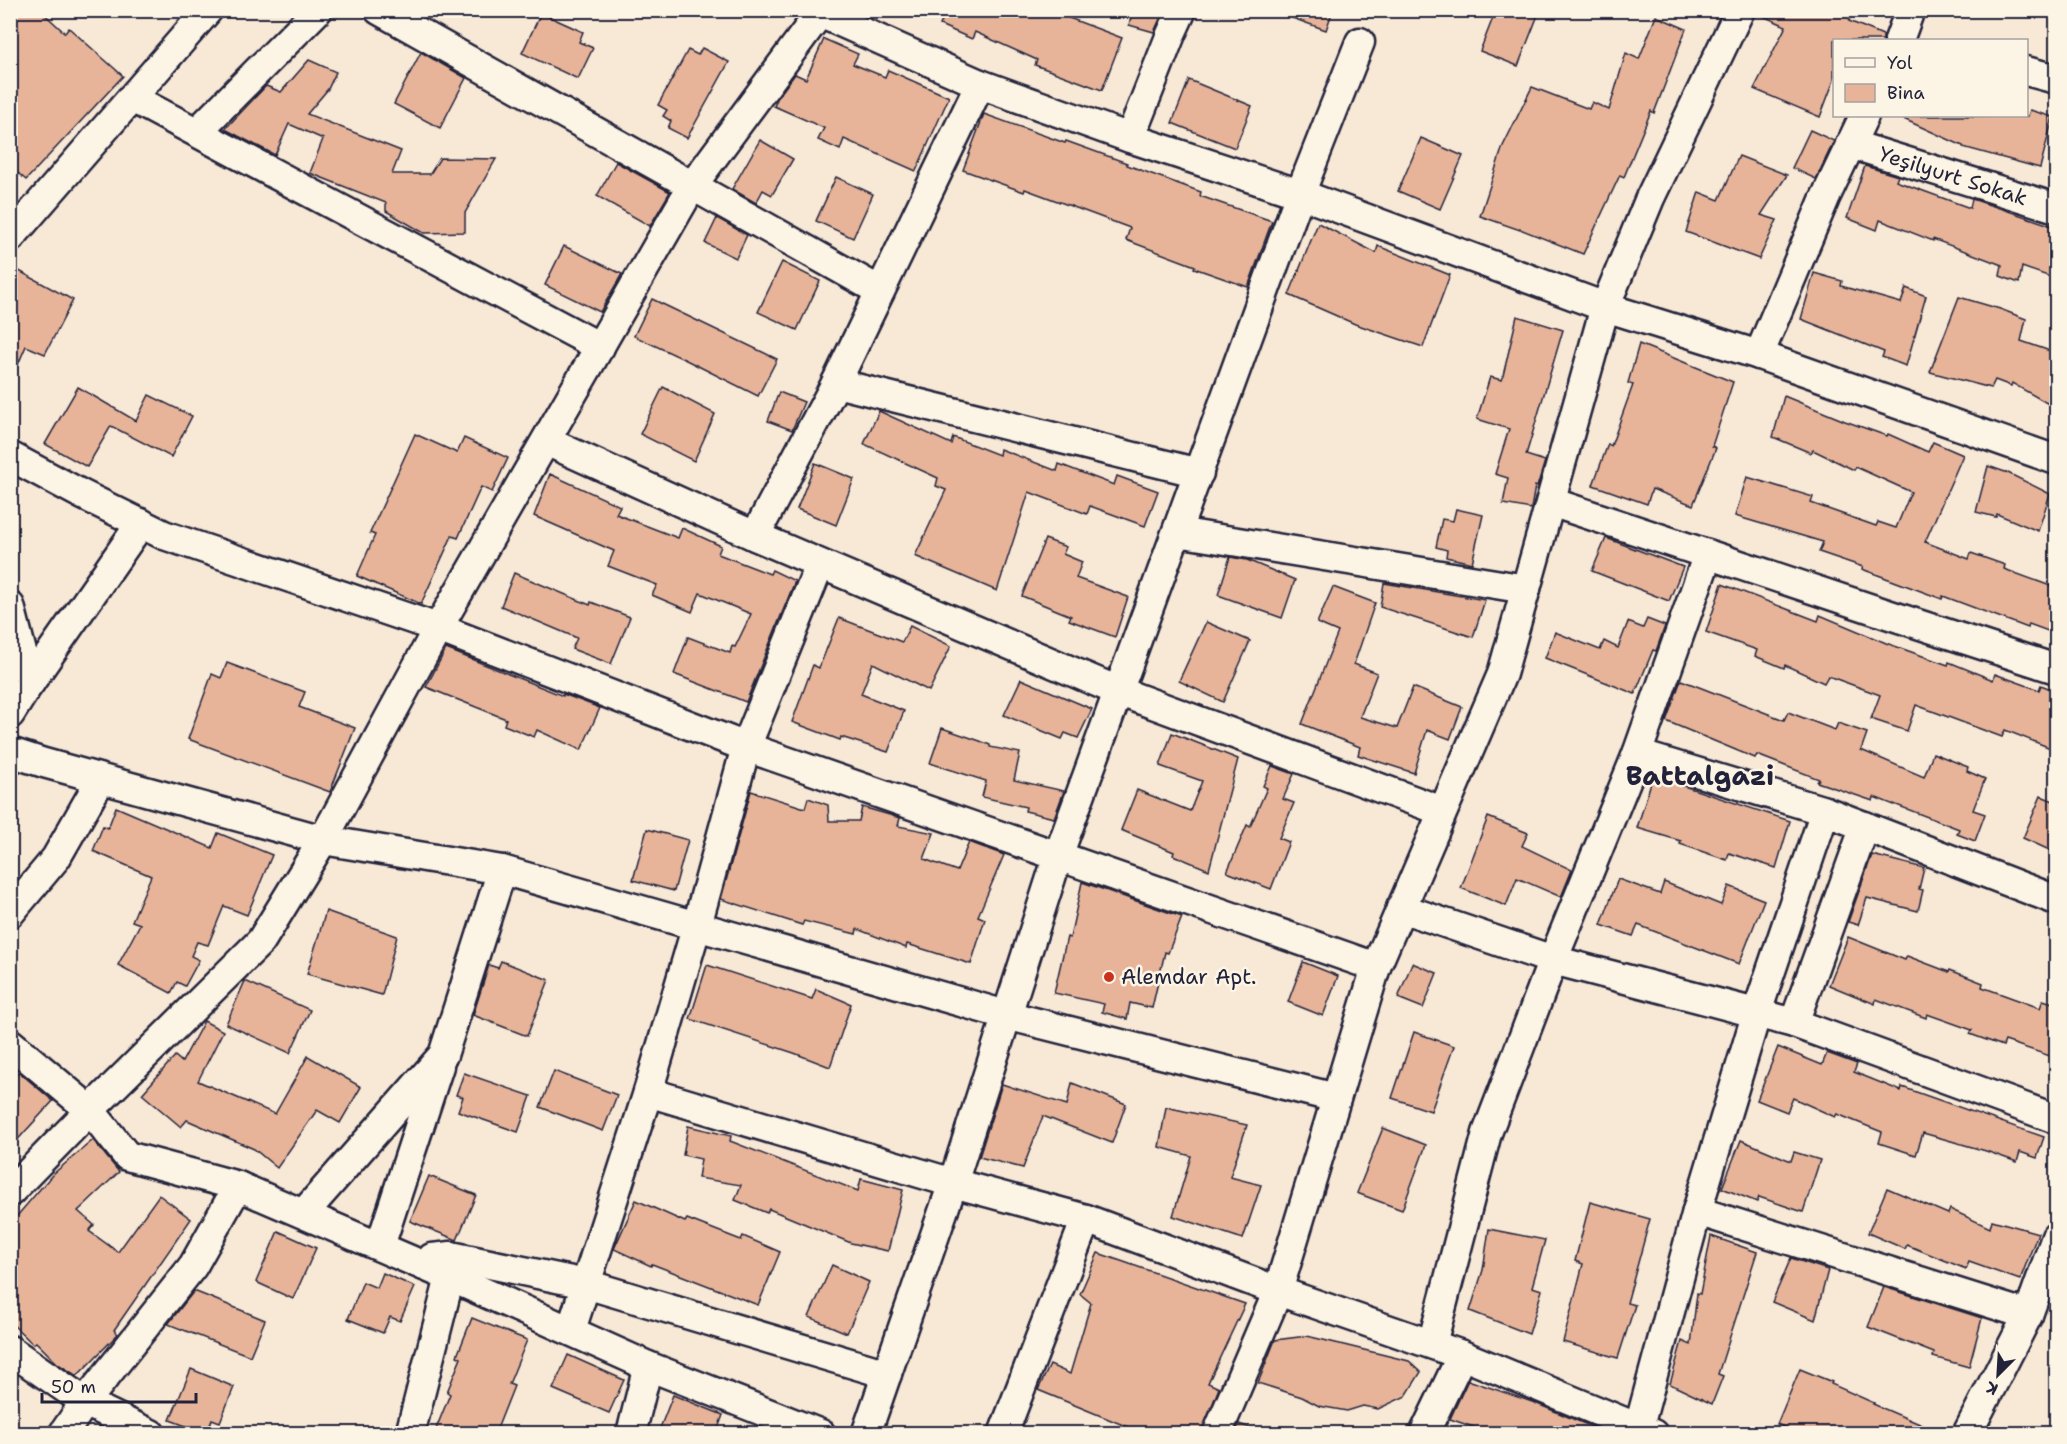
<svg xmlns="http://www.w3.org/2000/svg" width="2067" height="1444" font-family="'Shantell Sans',sans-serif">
<rect width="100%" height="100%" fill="#f8e8d6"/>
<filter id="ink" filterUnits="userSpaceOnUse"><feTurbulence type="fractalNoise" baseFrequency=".0167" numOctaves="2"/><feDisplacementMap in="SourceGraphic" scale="12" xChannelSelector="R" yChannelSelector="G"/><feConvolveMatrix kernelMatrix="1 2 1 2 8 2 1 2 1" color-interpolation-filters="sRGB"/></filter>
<g filter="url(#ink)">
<g fill="#e7b499" stroke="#22223b" stroke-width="1.5">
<polygon points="10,10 40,10 65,33 69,28 123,76 26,180 10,166"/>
<polygon points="947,10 1048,10 1122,38 1102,90 1035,65 1037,60 975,32 972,39 940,25"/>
<polygon points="1133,10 1164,10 1154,32 1129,25"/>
<polygon points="1278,10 1333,10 1326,30 1278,13"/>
<polygon points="1496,10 1540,10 1518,66 1480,51"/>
<polygon points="1756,10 1853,10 1849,21 1883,35 1883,40 1834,40 1834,80 1820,117 1754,89 1786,26 1756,13"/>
<polygon points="541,13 583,32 579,42 593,48 578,79 522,53"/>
<polygon points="1656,16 1686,29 1654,113 1651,111 1624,177 1620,175 1583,254 1520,229 1520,230 1480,216 1503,146 1532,87 1589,109 1592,102 1609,110 1626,53 1639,59"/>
<polygon points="824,39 858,54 853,64 885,77 888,70 949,97 916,171 844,139 840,150 818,140 824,128 774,106 778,97 795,74 806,79"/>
<polygon points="702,48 729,62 687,138 668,128 671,121 663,116 667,110 658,105 688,50 698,55"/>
<polygon points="421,52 466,78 440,128 394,104"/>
<polygon points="309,60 336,72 328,89 307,114 401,151 392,174 430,174 440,158 496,159 465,213 465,232 424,233 386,211 386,203 310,173 323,139 289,124 275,155 225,129 266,86 281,92"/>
<polygon points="1189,80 1252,106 1235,148 1172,123"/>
<polygon points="2030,110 2053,117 2040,168 1963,147 1963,146 1897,116 2028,116"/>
<polygon points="984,114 1065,143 1066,141 1127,163 1127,165 1201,192 1200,196 1272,221 1248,287 1194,268 1195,266 1126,240 1130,228 1025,189 1024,192 963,170"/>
<polygon points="1810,130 1834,141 1816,179 1792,168"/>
<polygon points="1421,138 1463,156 1440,209 1398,191"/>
<polygon points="760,140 793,159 772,195 763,190 756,203 732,189"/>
<polygon points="1739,156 1787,175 1761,215 1777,220 1759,259 1686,232 1699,192 1719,200"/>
<polygon points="616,162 670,192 650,226 597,196"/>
<polygon points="1865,166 1898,176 1896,181 1970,208 1972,199 2056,227 2056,279 2022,267 2019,283 2000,276 2002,265 1933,239 1933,241 1880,220 1877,230 1847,218"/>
<polygon points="836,177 873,194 853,238 816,221"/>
<polygon points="717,218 747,235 736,258 705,243"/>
<polygon points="1318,223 1376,253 1378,246 1450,275 1423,347 1355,324 1289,295"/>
<polygon points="564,246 622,274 600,312 545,285"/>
<polygon points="782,262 820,281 797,330 758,312"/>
<polygon points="10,266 73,300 45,354 26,346 10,383"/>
<polygon points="1814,273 1842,281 1841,286 1901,303 1906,288 1926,296 1906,366 1882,357 1884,352 1801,319"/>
<polygon points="1959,297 2000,309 2026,319 2021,341 2056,353 2056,389 2052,406 2012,383 2011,386 1995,380 1991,388 1930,372"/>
<polygon points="652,299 777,359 758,396 686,360 634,336"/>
<polygon points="1517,316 1563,330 1526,455 1545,461 1537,487 1535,486 1531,509 1503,504 1508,478 1495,474 1509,429 1477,419 1490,377 1502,380"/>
<polygon points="1639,344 1733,382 1712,446 1716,448 1693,505 1652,489 1647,504 1593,485 1608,444 1611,446 1633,385 1628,383"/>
<polygon points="78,387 136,421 149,395 192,416 171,457 111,426 87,467 45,444"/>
<polygon points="663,387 715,414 694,461 640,434"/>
<polygon points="779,392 804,402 792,430 768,421"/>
<polygon points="1784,396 1845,421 1887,436 1888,434 1928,452 1933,442 1963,455 1925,542 1969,559 1971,553 2005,565 2004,569 2056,588 2056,634 2029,624 2028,628 1943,596 1942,599 1862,569 1863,567 1819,552 1823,542 1735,516 1747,477 1813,497 1811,503 1876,526 1878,522 1896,528 1911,492 1856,467 1854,470 1813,450 1811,453 1773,437"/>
<polygon points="879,411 951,444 953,437 999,455 1000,449 1057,471 1059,464 1114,485 1117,476 1158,491 1145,526 1090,506 1087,514 1029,492 997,591 915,556 946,490 936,486 938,478 864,444"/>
<polygon points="415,434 457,453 464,438 508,458 492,492 481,487 458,538 452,536 421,604 357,576 375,535 370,533"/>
<polygon points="815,463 854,479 836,525 797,509"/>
<polygon points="1988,466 2008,473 2050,494 2038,531 1997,514 1996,517 1976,512"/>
<polygon points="550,474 620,506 616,514 678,538 682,528 721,546 718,554 770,574 772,570 795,581 746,702 674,674 688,637 730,653 732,646 735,647 751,614 700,593 692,612 652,595 657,585 608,566 614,551 534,516"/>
<polygon points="1456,509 1483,515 1472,563 1446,557 1447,550 1436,547 1442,519 1453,521"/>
<polygon points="1606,538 1683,567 1669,601 1592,571"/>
<polygon points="1045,539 1066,547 1063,554 1082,562 1076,578 1128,597 1115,637 1069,620 1071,616 1022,596"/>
<polygon points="1230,557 1247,560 1295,580 1282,618 1218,595"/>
<polygon points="514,573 590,605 591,602 630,617 611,664 572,649 577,638 501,606"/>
<polygon points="1384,583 1485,600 1473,637 1380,607"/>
<polygon points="1722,584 1818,621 1820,615 1886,643 1948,665 1949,662 1993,680 1995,674 2039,690 2041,685 2056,691 2056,740 2053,749 2005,730 2002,737 1916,705 1907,731 1871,719 1880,695 1828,676 1824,683 1785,665 1784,668 1755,656 1757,650 1706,632"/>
<polygon points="1333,587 1375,603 1354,664 1377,673 1360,717 1397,728 1413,687 1462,707 1450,739 1427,730 1414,773 1358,755 1360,747 1302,724 1338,632 1317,623"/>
<polygon points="839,618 902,642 910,626 951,646 929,691 873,663 861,694 904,711 888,752 841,737 840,740 792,722 813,665 819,668"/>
<polygon points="1647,619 1665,626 1656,651 1653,650 1635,694 1545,658 1555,632 1600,650 1604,641 1618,648 1628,622 1643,628"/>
<polygon points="1206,622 1250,641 1223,702 1179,681"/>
<polygon points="446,649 563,696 563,694 600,708 581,750 537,730 534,737 504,725 506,719 426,687"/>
<polygon points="227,663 305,692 299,707 355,728 330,792 188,739 212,674 221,678"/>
<polygon points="1021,679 1092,709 1078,738 1065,733 1062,739 1004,715"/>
<polygon points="1681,680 1784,720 1788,712 1835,730 1838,723 1867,733 1861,750 1924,777 1933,753 1968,767 1967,771 1985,779 1973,810 1985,814 1975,841 1957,834 1959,829 1894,804 1894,805 1874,797 1873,801 1817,782 1819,779 1757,755 1755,758 1666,721"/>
<polygon points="942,728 980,741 990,745 990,747 1020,753 1014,780 1064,791 1054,818 1025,811 1026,807 982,797 986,781 930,763"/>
<polygon points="1172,733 1238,759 1209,870 1173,855 1174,852 1121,830 1137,790 1190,811 1202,781 1160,766"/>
<polygon points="1272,766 1294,774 1283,799 1294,803 1279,838 1289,842 1271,889 1227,872 1247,825 1250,827 1267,788 1263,786"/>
<polygon points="1653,776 1790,821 1776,868 1729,853 1727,860 1680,844 1681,841 1637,828"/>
<polygon points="751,791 805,808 808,798 828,805 829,821 859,821 862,807 900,818 898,826 934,833 924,859 957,871 969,842 1004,855 978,916 985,919 971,964 907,944 906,948 857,929 856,934 804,921 802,925 721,899"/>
<polygon points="2041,796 2056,802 2056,853 2023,838"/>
<polygon points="116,807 212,848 218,833 272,855 247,915 224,906 208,945 197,942 191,956 199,960 185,986 177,982 171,993 118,965 140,924 132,921 151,876 93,851 103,826 108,828"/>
<polygon points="1488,817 1528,833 1522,846 1572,870 1561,897 1517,878 1506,906 1461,888"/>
<polygon points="647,829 688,840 674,891 633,880"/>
<polygon points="1872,855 1924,868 1919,889 1923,890 1918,911 1867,898 1858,925 1848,922"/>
<polygon points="1618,879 1660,894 1664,882 1721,905 1729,886 1764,900 1739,964 1638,925 1633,936 1601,925"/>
<polygon points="1082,882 1182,917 1168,953 1165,952 1152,1008 1130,1003 1127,1019 1102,1012 1104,1004 1054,993 1067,937 1070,938"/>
<polygon points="326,911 397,936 382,995 307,974"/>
<polygon points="1848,937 1905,960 1907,956 1949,972 1950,970 1983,983 1982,987 2040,1008 2043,1000 2056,1004 2056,1058 2005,1041 2003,1046 1970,1034 1972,1030 1927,1014 1926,1018 1876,999 1875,1004 1829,985"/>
<polygon points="501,961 549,980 527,1036 473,1015 489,965 498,968"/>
<polygon points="1303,962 1338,976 1323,1016 1288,1002"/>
<polygon points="1412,963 1437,973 1423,1008 1398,998"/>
<polygon points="707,965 812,999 816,989 851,1004 830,1067 794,1053 690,1019"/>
<polygon points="245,981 310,1010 290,1053 226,1024"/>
<polygon points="204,1021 223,1031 198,1081 275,1114 308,1056 361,1087 340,1123 317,1110 277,1168 254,1149 187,1120 181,1127 142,1094 175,1056 182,1062"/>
<polygon points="1414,1032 1454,1046 1431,1111 1392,1098"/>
<polygon points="1778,1047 1822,1065 1827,1053 1857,1064 1854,1072 1901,1091 1902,1087 2044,1137 2037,1158 2020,1152 2017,1162 1986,1151 1923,1133 1916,1155 1879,1143 1882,1132 1837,1114 1835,1117 1793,1098 1787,1112 1757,1100"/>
<polygon points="554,1071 617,1095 603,1131 540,1107"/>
<polygon points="19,1072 53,1101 10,1148 10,1081"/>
<polygon points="464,1073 531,1096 518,1132 458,1111 463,1097 456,1095"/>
<polygon points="1072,1083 1126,1104 1112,1143 1043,1116 1023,1168 979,1157 1002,1084 1067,1105"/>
<polygon points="1166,1107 1247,1125 1230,1177 1261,1185 1243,1239 1173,1216 1191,1156 1159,1147"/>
<polygon points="688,1126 731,1136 730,1141 858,1191 861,1179 903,1190 888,1251 851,1243 769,1209 767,1213 735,1200 741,1185 698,1178 701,1159 683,1155"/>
<polygon points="1383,1128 1426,1145 1402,1210 1357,1193"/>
<polygon points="93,1140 119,1172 78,1211 94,1225 89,1231 118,1252 159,1195 191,1219 114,1330 118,1334 77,1376 58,1364 36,1342 33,1344 10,1322 10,1224 53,1174"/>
<polygon points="1741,1140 1791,1161 1794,1152 1820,1160 1803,1212 1759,1197 1757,1202 1722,1188"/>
<polygon points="429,1176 476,1195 457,1240 410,1221"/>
<polygon points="1887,1188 1948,1214 1950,1209 1990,1228 1992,1220 2038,1233 2020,1280 1969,1262 1966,1269 1907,1245 1905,1249 1868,1233"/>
<polygon points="636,1200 685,1222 687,1219 741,1240 743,1236 780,1252 758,1305 652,1264 651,1266 614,1249"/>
<polygon points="1590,1202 1650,1219 1627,1303 1635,1305 1618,1358 1563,1342 1583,1264 1575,1261"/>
<polygon points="1489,1229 1545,1240 1532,1287 1542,1290 1529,1334 1470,1311 1483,1270"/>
<polygon points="278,1231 316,1248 293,1299 256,1282"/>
<polygon points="1711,1236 1757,1252 1718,1374 1723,1376 1712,1404 1670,1384 1682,1341 1691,1345 1697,1293 1700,1294"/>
<polygon points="1098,1253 1245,1304 1208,1383 1219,1388 1201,1434 1145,1434 1038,1390 1050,1365 1070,1374 1091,1303 1080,1294"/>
<polygon points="1791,1258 1828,1270 1815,1320 1772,1302"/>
<polygon points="832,1265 869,1282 847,1333 809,1317"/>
<polygon points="383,1273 415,1287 400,1321 390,1317 383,1333 348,1319 363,1282 377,1288"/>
<polygon points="1884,1287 1982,1318 1969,1367 1933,1357 1934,1353 1868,1327"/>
<polygon points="194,1291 265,1320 250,1356 168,1324"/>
<polygon points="472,1318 527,1340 509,1384 514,1386 495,1434 434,1434 450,1394 447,1392 461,1358 457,1356"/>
<polygon points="1307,1336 1409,1361 1421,1372 1406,1396 1378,1409 1363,1406 1347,1411 1319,1406 1302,1397 1258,1383 1275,1340"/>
<polygon points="568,1355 624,1380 609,1413 553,1389"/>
<polygon points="191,1369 234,1387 220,1422 212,1419 207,1434 170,1420"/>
<polygon points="1800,1369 1832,1382 1831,1384 1874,1403 1873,1404 1943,1434 1800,1434 1777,1424"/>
<polygon points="1468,1380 1535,1403 1609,1434 1494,1434 1450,1419"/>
<polygon points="673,1395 723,1415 716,1434 673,1434 660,1428"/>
<polygon points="1239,1424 1259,1431 1258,1434 1235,1434"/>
</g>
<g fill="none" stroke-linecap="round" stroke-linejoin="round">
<g stroke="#22223b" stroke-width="33">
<g id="minor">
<polyline points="379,10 880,291"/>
<polyline points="813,10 980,84 1130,138 1300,194 1605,307 1759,355 2056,460"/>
<polyline points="1899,40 1910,10"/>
<polyline points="2026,71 2056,79"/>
<polyline points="132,98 600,347"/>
<polyline points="197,132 318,10"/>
<polyline points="1130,138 1171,34 1182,10"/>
<path id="s1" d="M1850,144L2056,208"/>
<polyline points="10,238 208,10"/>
<polyline points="1759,355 1825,198 1864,116"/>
<polyline points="836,383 1199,473"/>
<polyline points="546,441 755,536 1118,691 1442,811"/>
<polyline points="10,456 83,495 164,535 438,628 746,747 1376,967"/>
<polyline points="1551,502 1890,615 2056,669"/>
<polyline points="1177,532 1526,589"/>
<polyline points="755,536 836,383 980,84"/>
<polyline points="10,606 30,683"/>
<polyline points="10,714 27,687 141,523"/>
<polyline points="10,752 44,763 323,840 502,870 1006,1015 1336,1098"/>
<polyline points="1637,754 1825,811 2056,900"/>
<polyline points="1401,908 1553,960 1794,1023 2056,1119"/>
<polyline points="10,913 56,858 101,779"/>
<polyline points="1794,1023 1865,826"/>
<polyline points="10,1043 90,1110 127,1156 238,1186 450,1277 648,1366 821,1434"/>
<polyline points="648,1092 953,1183 1086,1219 1278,1291 1462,1355 1653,1434"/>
<polyline points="10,1192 90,1110 261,941 323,840 438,628 692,186 822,10"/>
<polyline points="1697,1211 2028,1315"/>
<polyline points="304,1213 443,1055 502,870"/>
<polyline points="380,1246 439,1066"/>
<polyline points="425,1266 432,1258 451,1256 586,1284 887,1374"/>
<polyline points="571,1330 648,1092 697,925 746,747 820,564"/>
<polyline points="1432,1344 1487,1133 1553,960 1637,754 1708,554"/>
<polyline points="10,1350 85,1402 63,1434"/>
<polyline points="151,1434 85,1402 193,1266 238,1186"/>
<polyline points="410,1434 450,1277"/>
<polyline points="631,1434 648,1366"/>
<polyline points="866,1434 953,1183 1058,856 1300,194 1360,42"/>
<polyline points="1003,1434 1086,1219"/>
<polyline points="1217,1434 1278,1291 1376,967 1502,674 1605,307 1650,198 1740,10"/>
<polyline points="1424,1434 1462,1355"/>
<polyline points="1637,1434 1697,1211 1757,1012 1825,811"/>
<polyline points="1967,1434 2028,1315 2056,1237"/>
</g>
</g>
<use href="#minor" stroke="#fcf5e5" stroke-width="28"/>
</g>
</g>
<circle fill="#c8321e" stroke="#fcf5e5" stroke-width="2" cx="1109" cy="977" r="6"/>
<g text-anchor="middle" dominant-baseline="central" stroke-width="5" stroke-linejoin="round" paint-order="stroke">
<g font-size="21" fill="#22223b" stroke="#fcf5e5">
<text stroke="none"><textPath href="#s1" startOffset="108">Yeşilyurt Sokak</textPath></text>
</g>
<g font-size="21" fill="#22223b" stroke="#fcf5e5" text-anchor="start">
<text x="1121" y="977">Alemdar Apt.</text>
</g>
<g font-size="27" font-weight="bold" fill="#22223b" stroke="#fcf5e5">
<text x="1700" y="775">Battalgazi</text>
</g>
</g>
<rect width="2067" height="1444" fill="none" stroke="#fcf5e5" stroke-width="36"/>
<rect x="18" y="18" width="2031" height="1408" fill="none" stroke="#22223b" stroke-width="2" filter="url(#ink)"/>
<rect x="1833" y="39" width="195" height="78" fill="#fcf5e5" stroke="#a5a1a1" stroke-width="1.5"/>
<rect x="1845" y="58" width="30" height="9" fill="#fcf5e5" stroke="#a5a1a1" stroke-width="1.5"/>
<text x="1887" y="69" font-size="18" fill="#22223b">Yol</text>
<rect x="1845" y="84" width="30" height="18" fill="#e7b499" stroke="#a5a1a1" stroke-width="1.5"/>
<text x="1887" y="99" font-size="18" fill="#22223b">Bina</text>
<g transform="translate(1998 1375) rotate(204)" stroke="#fcf5e5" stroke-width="4.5" paint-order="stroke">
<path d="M0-4.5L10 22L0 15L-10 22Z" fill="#22223b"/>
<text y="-9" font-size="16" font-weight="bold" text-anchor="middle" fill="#22223b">K</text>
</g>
<path d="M42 1393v9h154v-9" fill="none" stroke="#22223b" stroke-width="3"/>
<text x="51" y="1393" font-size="18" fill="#22223b" stroke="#fcf5e5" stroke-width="4.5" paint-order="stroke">50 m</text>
</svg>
